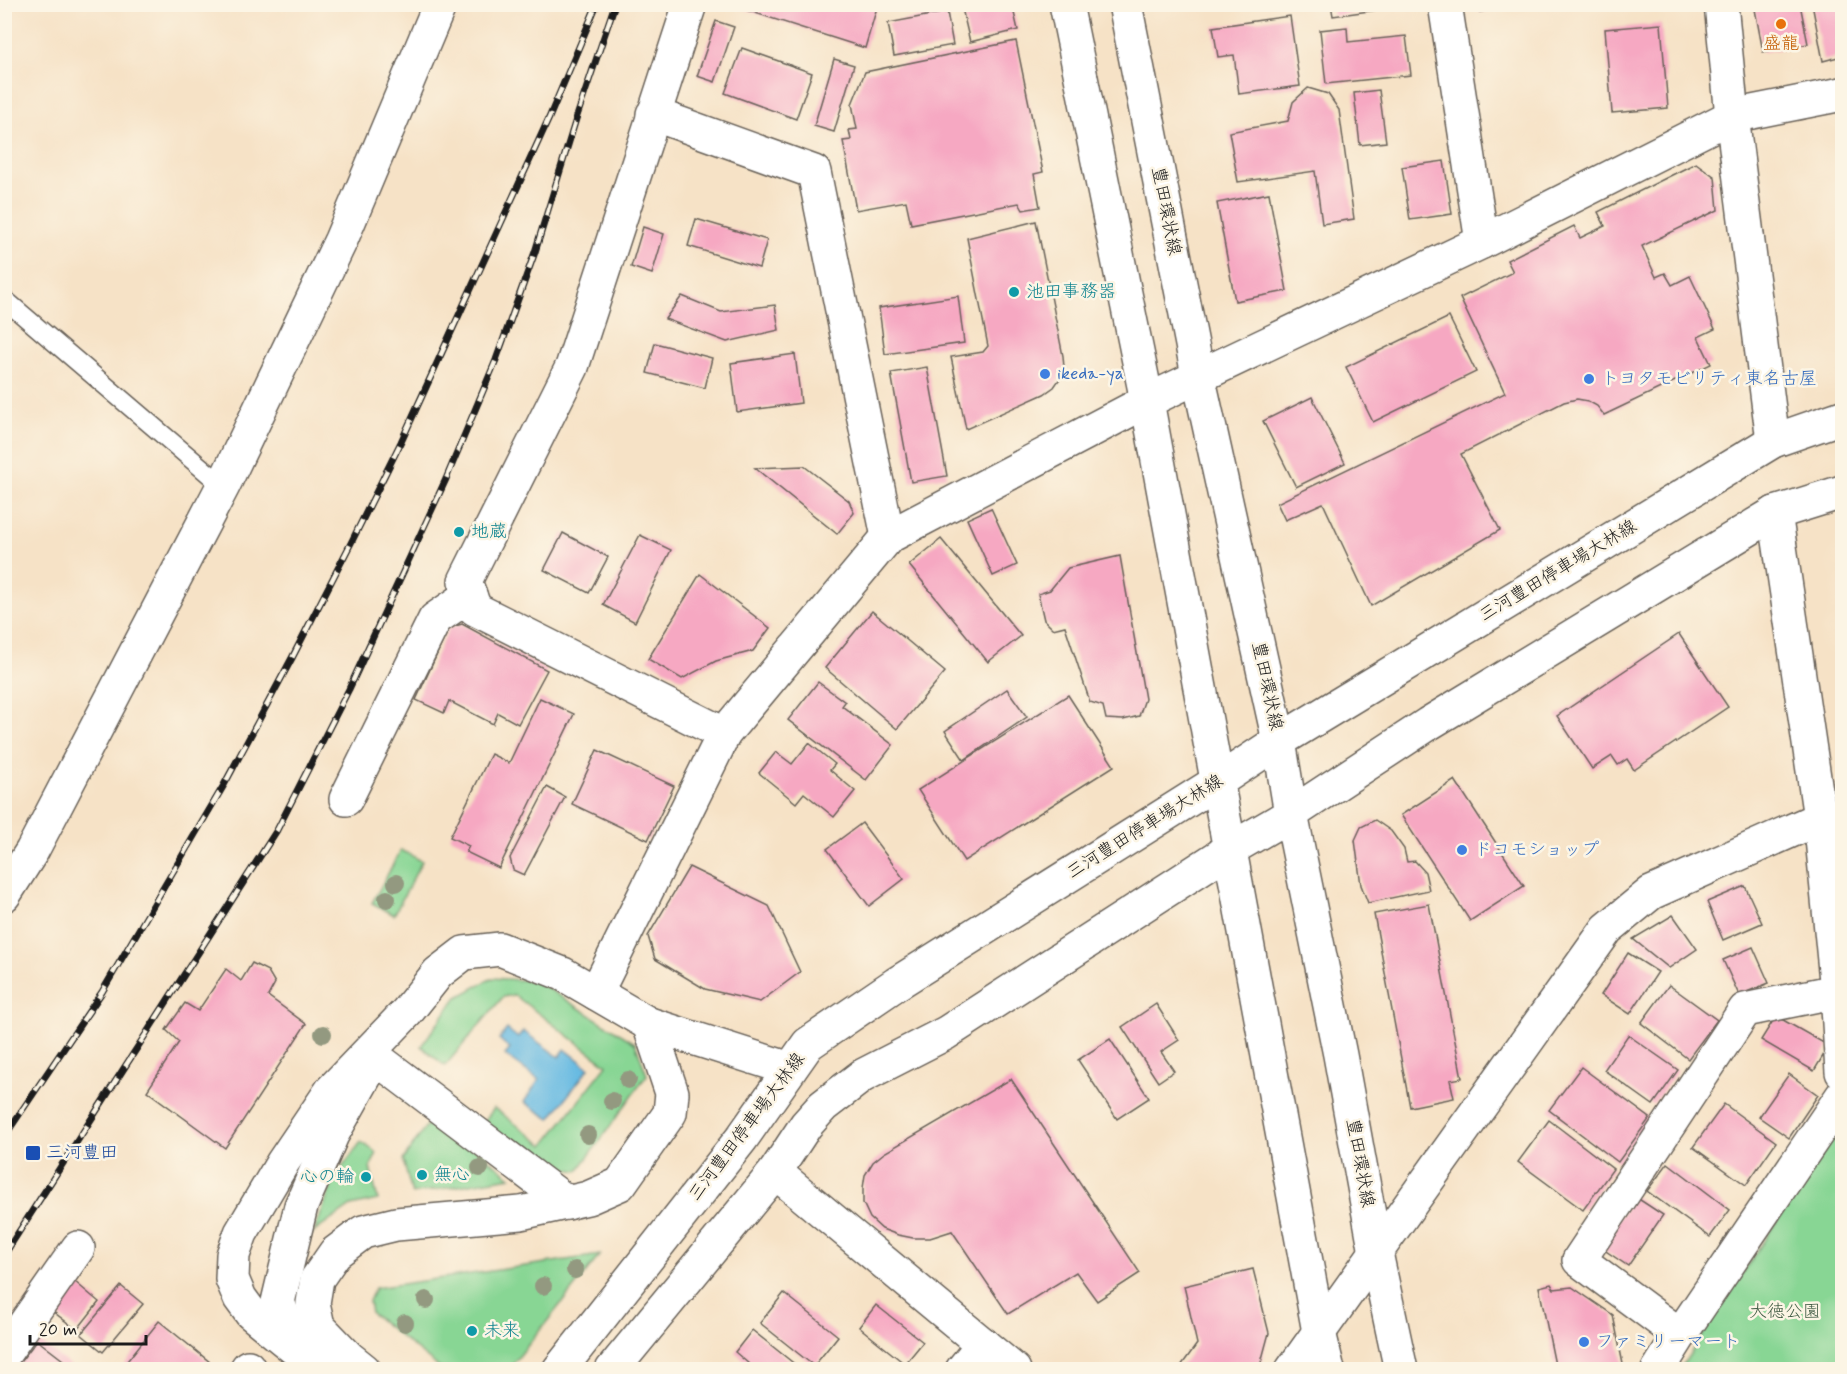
<svg xmlns="http://www.w3.org/2000/svg" width="1847" height="1374" font-family="Mynerve,'Klee One',sans-serif">
<rect width="100%" height="100%" fill="#fcf5e5"/>
<filter id="ink" filterUnits="userSpaceOnUse"><feTurbulence type="fractalNoise" baseFrequency=".0167" numOctaves="2"/><feDisplacementMap in="SourceGraphic" scale="12" xChannelSelector="R" yChannelSelector="G"/><feConvolveMatrix kernelMatrix="1 2 1 2 8 2 1 2 1" color-interpolation-filters="sRGB"/></filter>
<filter id="wash" filterUnits="userSpaceOnUse"><feTurbulence type="fractalNoise" baseFrequency=".008" numOctaves="4" result="noise"/><feDisplacementMap in="SourceGraphic" scale="24" xChannelSelector="R" yChannelSelector="G"/><feGaussianBlur stdDeviation="1.35" result="paint"/><feColorMatrix in="noise" values="0 0 0 0 0 0 0 0 0 0 0 0 0 0 0 0 0 1.4 0 .05"/><feComposite in="paint" operator="in"/></filter>
<g filter="url(#wash)">
<rect width="100%" height="100%" fill="#f6e2c6"/>
<g fill="#88d694" stroke="#527958" stroke-width="1.5">
<polygon points="401,850 422,861 394,915 372,903"/>
<polygon points="492,978 536,981 635,1043 647,1075 578,1171 539,1165 482,1124 494,1108 544,1145 607,1065 514,995 503,997 445,1066 421,1046 456,998"/>
<polygon points="433,1116 511,1177 412,1194 403,1160"/>
<polygon points="1842,1121 1842,1369 1680,1369"/>
<polygon points="361,1142 377,1153 370,1168 378,1200 351,1206 314,1232 335,1177"/>
<polygon points="600,1255 509,1369 441,1369 371,1313 369,1301 375,1288"/>
</g>
<polygon fill="#66bae2" stroke="#416b7f" stroke-width="1.5" points="507,1029 518,1038 523,1031 559,1057 565,1049 589,1068 550,1119 524,1102 539,1080 505,1055 510,1049 499,1039"/>
<g id="blocks">
<g fill="#f6a8c2">
<polygon points="727,4 878,4 865,48"/>
<polygon points="961,4 1012,4 1018,30 970,42"/>
<polygon points="1331,4 1390,4 1391,8 1333,16"/>
<polygon points="1478,4 1527,4 1527,6 1479,12"/>
<polygon points="1754,4 1800,4 1808,44 1763,52"/>
<polygon points="1812,4 1842,4 1842,56 1823,61"/>
<polygon points="947,12 953,45 894,56 888,23"/>
<polygon points="1290,16 1300,86 1239,94 1234,55 1218,57 1213,27"/>
<polygon points="716,21 734,27 715,82 697,76"/>
<polygon points="1661,24 1668,108 1612,113 1605,29"/>
<polygon points="1347,27 1348,42 1406,36 1411,75 1326,84 1320,30"/>
<polygon points="1016,41 1043,172 1034,174 1040,207 1023,210 1019,203 911,224 906,201 856,210 843,141 851,140 849,130 857,129 852,104 865,72"/>
<polygon points="742,48 812,73 796,119 725,93"/>
<polygon points="834,59 854,65 834,132 814,126"/>
<polygon points="1308,88 1328,94 1339,110 1354,219 1322,224 1315,171 1238,182 1229,132 1288,121 1293,102"/>
<polygon points="1379,90 1386,142 1360,145 1354,93"/>
<polygon points="1444,161 1452,214 1410,220 1402,167"/>
<polygon points="1696,163 1715,177 1718,210 1642,246 1656,277 1665,273 1672,285 1690,276 1715,329 1698,337 1711,364 1604,415 1597,406 1588,401 1577,399 1564,402 1461,454 1500,530 1371,606 1323,503 1285,520 1277,503 1505,393 1460,298 1513,272 1507,260 1574,226 1580,238 1605,226 1598,212"/>
<polygon points="1269,193 1287,291 1235,301 1217,203"/>
<polygon points="696,219 767,240 759,268 688,246"/>
<polygon points="1036,221 1063,356 1064,368 1061,377 1054,387 1044,394 966,429 951,357 983,352 988,346 967,238"/>
<polygon points="643,227 664,234 652,274 631,267"/>
<polygon points="682,296 721,312 775,305 779,330 727,342 665,319"/>
<polygon points="958,296 964,343 885,354 879,308"/>
<polygon points="1449,317 1476,372 1373,422 1346,367"/>
<polygon points="655,343 712,358 705,388 647,373"/>
<polygon points="795,354 801,403 737,412 731,363"/>
<polygon points="927,367 947,476 911,482 891,373"/>
<polygon points="1312,397 1345,463 1296,487 1263,421"/>
<polygon points="804,466 849,501 854,513 837,534 755,468"/>
<polygon points="991,508 1017,565 993,576 967,519"/>
<polygon points="563,533 608,557 589,593 544,570"/>
<polygon points="640,535 671,550 635,622 603,605"/>
<polygon points="941,539 1021,636 988,662 909,565"/>
<polygon points="1120,556 1145,699 1139,716 1123,720 1106,719 1103,706 1090,702 1065,626 1053,629 1044,620 1038,594 1050,590 1068,568"/>
<polygon points="700,574 770,628 753,651 716,661 682,679 648,659"/>
<polygon points="872,611 945,672 897,729 825,668"/>
<polygon points="462,624 547,670 518,724 498,713 493,724 449,701 444,713 416,700 449,628"/>
<polygon points="1679,634 1728,707 1634,770 1627,759 1618,765 1612,756 1592,769 1557,716"/>
<polygon points="818,682 845,702 842,706 893,745 866,780 788,720"/>
<polygon points="1007,689 1027,717 964,760 945,731"/>
<polygon points="1068,695 1114,766 964,861 918,790"/>
<polygon points="540,698 574,714 499,868 466,852 469,846 450,837 491,754 509,763"/>
<polygon points="809,743 835,764 830,770 855,791 834,817 804,793 796,803 759,773 776,752 792,764"/>
<polygon points="597,750 674,786 648,840 572,804"/>
<polygon points="1455,780 1524,886 1470,921 1401,815"/>
<polygon points="547,787 565,797 524,875 513,870 510,858"/>
<polygon points="1375,820 1391,831 1404,849 1407,862 1415,861 1425,872 1429,890 1368,903 1361,885 1355,840 1361,827"/>
<polygon points="862,823 904,879 869,906 827,849"/>
<polygon points="689,867 769,906 800,972 760,1002 705,989 655,959 648,936"/>
<polygon points="1745,886 1762,923 1723,940 1707,902"/>
<polygon points="1429,904 1462,1078 1450,1080 1454,1098 1410,1107 1374,914"/>
<polygon points="1673,915 1697,949 1669,968 1633,939"/>
<polygon points="1753,947 1769,983 1739,995 1723,960"/>
<polygon points="1628,953 1658,972 1630,1014 1601,995"/>
<polygon points="252,963 268,971 275,983 268,996 306,1024 225,1148 147,1091 179,1042 166,1030 185,1003 198,1011 226,969 241,981"/>
<polygon points="1669,985 1717,1020 1688,1059 1641,1023"/>
<polygon points="1156,1004 1179,1040 1161,1052 1174,1071 1158,1082 1122,1027"/>
<polygon points="1776,1016 1829,1046 1814,1071 1761,1040"/>
<polygon points="1628,1035 1678,1070 1653,1105 1604,1070"/>
<polygon points="1110,1039 1149,1098 1117,1119 1078,1060"/>
<polygon points="1581,1067 1650,1118 1618,1162 1549,1110"/>
<polygon points="1789,1074 1818,1095 1789,1138 1759,1117"/>
<polygon points="1011,1079 1140,1273 1097,1301 1076,1272 1008,1314 952,1231 930,1238 913,1238 898,1235 882,1229 870,1218 863,1203 863,1188 865,1175 873,1162 884,1153"/>
<polygon points="1724,1104 1776,1142 1746,1185 1693,1147"/>
<polygon points="1549,1120 1613,1169 1583,1210 1518,1162"/>
<polygon points="1668,1163 1730,1210 1710,1237 1647,1191"/>
<polygon points="1634,1196 1663,1215 1628,1266 1600,1247"/>
<polygon points="1253,1269 1269,1333 1259,1370 1178,1370 1197,1344 1184,1286"/>
<polygon points="74,1281 99,1302 77,1330 51,1310"/>
<polygon points="1551,1284 1554,1289 1572,1287 1613,1315 1624,1369 1556,1370 1539,1287"/>
<polygon points="121,1286 143,1304 103,1352 81,1334"/>
<polygon points="784,1293 838,1336 814,1366 760,1323"/>
<polygon points="876,1305 923,1342 905,1364 859,1327"/>
<polygon points="159,1321 211,1363 206,1370 120,1370"/>
<polygon points="752,1330 802,1370 756,1370 735,1352"/>
<polygon points="37,1340 76,1370 14,1370"/>
</g>
</g>
</g>
<g filter="url(#ink)">
<use href="#blocks" fill-opacity="0" stroke="#686158" stroke-width="1.5"/>
<g fill="none" stroke-linecap="round" stroke-linejoin="round">
<g stroke="#686158" stroke-width="21">
<polyline id="service" points="4,299 223,486"/>
</g>
<g stroke="#686158" stroke-width="36">
<g id="minor">
<polyline points="690,4 572,367 465,581 475,609 724,734"/>
<polyline points="1445,4 1482,242"/>
<polyline points="1721,4 1732,116 1773,441"/>
<polyline points="653,114 814,172 888,537"/>
<polyline points="1775,513 1820,818 1837,991 1842,1072"/>
<polyline points="346,799 435,619 470,595"/>
<polyline points="596,993 724,734 888,537 1147,401 1482,242 1732,116 1842,94"/>
<polyline points="376,1058 568,1203"/>
<polyline points="775,1172 1014,1370"/>
<polyline points="1680,1335 1579,1260 1745,1010 1837,991"/>
<polyline points="295,1348 278,1302 301,1206 332,1135 368,1071"/>
<polyline points="4,1354 78,1248"/>
<polyline points="246,1370 248,1367"/>
<polyline points="321,1370 251,1313 240,1298 232,1279 233,1255 241,1233 283,1162 331,1091 407,1012 438,973 464,953 500,949 563,974 649,1024 790,1069"/>
<polyline points="364,1370 349,1358 318,1326 313,1303 317,1279 335,1253 363,1232 396,1224 521,1213 588,1198 620,1184 670,1113 672,1093 649,1024"/>
<polyline points="962,1370 983,1344"/>
<polyline points="1658,1370 1680,1335 1842,1096"/>
</g>
</g>
<g stroke="#686158" stroke-width="36">
<g id="tertiary">
<polyline points="4,895 32,851 223,486 341,240 440,4"/>
<polyline points="1292,1370 1607,929 1651,893 1820,818 1842,817"/>
</g>
</g>
<g stroke="#686158" stroke-width="36">
<g id="secondary">
<polyline points="1066,4 1147,401 1319,1332 1328,1370"/>
<polyline points="1125,4 1198,375 1279,741 1291,814 1340,1055 1376,1253 1401,1370"/>
<polyline points="559,1370 742,1138 808,1044 896,984 1217,782 1279,741 1773,441 1842,417"/>
<polyline points="612,1370 775,1172 806,1125 823,1106 862,1076 946,1033 1229,850 1291,814 1428,724 1775,513 1842,492"/>
</g>
</g>
<use href="#service" stroke="#fff" stroke-width="18"/>
<use href="#minor" stroke="#fff" stroke-width="33"/>
<use href="#tertiary" stroke="#fff" stroke-width="33"/>
<use href="#secondary" stroke="#fff" stroke-width="33"/>
<g stroke="#1c1c1c" stroke-width="7">
<g id="rail">
<polyline points="4,1137 102,992 224,785 292,658 352,541 401,442 549,118 597,4"/>
<polyline points="4,1255 277,830 349,689 446,479 496,360 535,252 576,119 615,4"/>
</g>
</g>
<use href="#rail" stroke="#fcf5e5" stroke-width="4.5" stroke-dasharray="14" stroke-linecap="butt"/>
</g>
<g fill="#939980">
<circle cx="396" cy="883" r="9"/>
<circle cx="387" cy="899" r="9"/>
<circle cx="323" cy="1034" r="9"/>
<circle cx="628" cy="1080" r="9"/>
<circle cx="612" cy="1101" r="9"/>
<circle cx="588" cy="1135" r="9"/>
<circle cx="480" cy="1168" r="9"/>
<circle cx="575" cy="1270" r="9"/>
<circle cx="543" cy="1286" r="9"/>
<circle cx="426" cy="1300" r="9"/>
<circle cx="405" cy="1323" r="9"/>
</g>
</g>
<circle fill="#e8710a" stroke="#fcf5e5" stroke-width="2" cx="1781" cy="24" r="6"/>
<g fill="#0f9aa8" stroke="#fcf5e5" stroke-width="2">
<circle cx="1014" cy="292" r="6"/>
<circle cx="459" cy="532" r="6"/>
<circle cx="422" cy="1175" r="6"/>
<circle cx="366" cy="1177" r="6"/>
<circle cx="472" cy="1331" r="6"/>
</g>
<g fill="#3f7fe0" stroke="#fcf5e5" stroke-width="2">
<circle cx="1045" cy="374" r="6"/>
<circle cx="1589" cy="379" r="6"/>
<circle cx="1462" cy="850" r="6"/>
<circle cx="1584" cy="1342" r="6"/>
</g>
<rect fill="#1a4fb4" stroke="#fcf5e5" stroke-width="2" x="25" y="1145" width="16" height="16" rx="3"/>
<g text-anchor="middle" dominant-baseline="central" stroke-width="5" stroke-linejoin="round" paint-order="stroke">
<g font-size="18" fill="#c56008" stroke="#fcf5e5">
<text x="1781" y="44">盛龍</text>
</g>
<g font-size="18" fill="#1c1c1c" stroke="#fcf5e5">
<text transform="translate(1166 211) rotate(79)">豊田環状線</text>
<text transform="translate(1558 571) rotate(-31)">三河豊田停車場大林線</text>
<text transform="translate(1267 686) rotate(78)">豊田環状線</text>
<text transform="translate(1145 827) rotate(-32)">三河豊田停車場大林線</text>
<text transform="translate(747 1127) rotate(-53)">三河豊田停車場大林線</text>
<text transform="translate(1360 1163) rotate(80)">豊田環状線</text>
</g>
<g font-size="18" fill="#0d838f" stroke="#fcf5e5" text-anchor="start">
<text x="1026" y="292">池田事務器</text>
<text x="471" y="532">地蔵</text>
<text x="434" y="1175">無心</text>
<text x="354" y="1177" text-anchor="end">心の輪</text>
<text x="484" y="1331">未来</text>
</g>
<g font-size="18" fill="#366cbe" stroke="#fcf5e5" text-anchor="start">
<text x="1057" y="374">ikeda-ya</text>
<text x="1601" y="379">トヨタモビリティ東名古屋</text>
<text x="1474" y="850">ドコモショップ</text>
<text x="1596" y="1342">ファミリーマート</text>
</g>
<g font-size="18" fill="#164399" stroke="#fcf5e5" text-anchor="start">
<text x="46" y="1153">三河豊田</text>
</g>
<g font-size="18" fill="#425d46" stroke="#fcf5e5">
<text x="1785" y="1312">大徳公園</text>
</g>
</g>
<rect width="1847" height="1374" fill="none" stroke="#fcf5e5" stroke-width="24"/>
<path d="M30 1335v9h116v-9" fill="none" stroke="#1c1c1c" stroke-width="3"/>
<text x="39" y="1335" font-size="18" fill="#1c1c1c" stroke="#fcf5e5" stroke-width="4.5" paint-order="stroke">20 m</text>
</svg>
